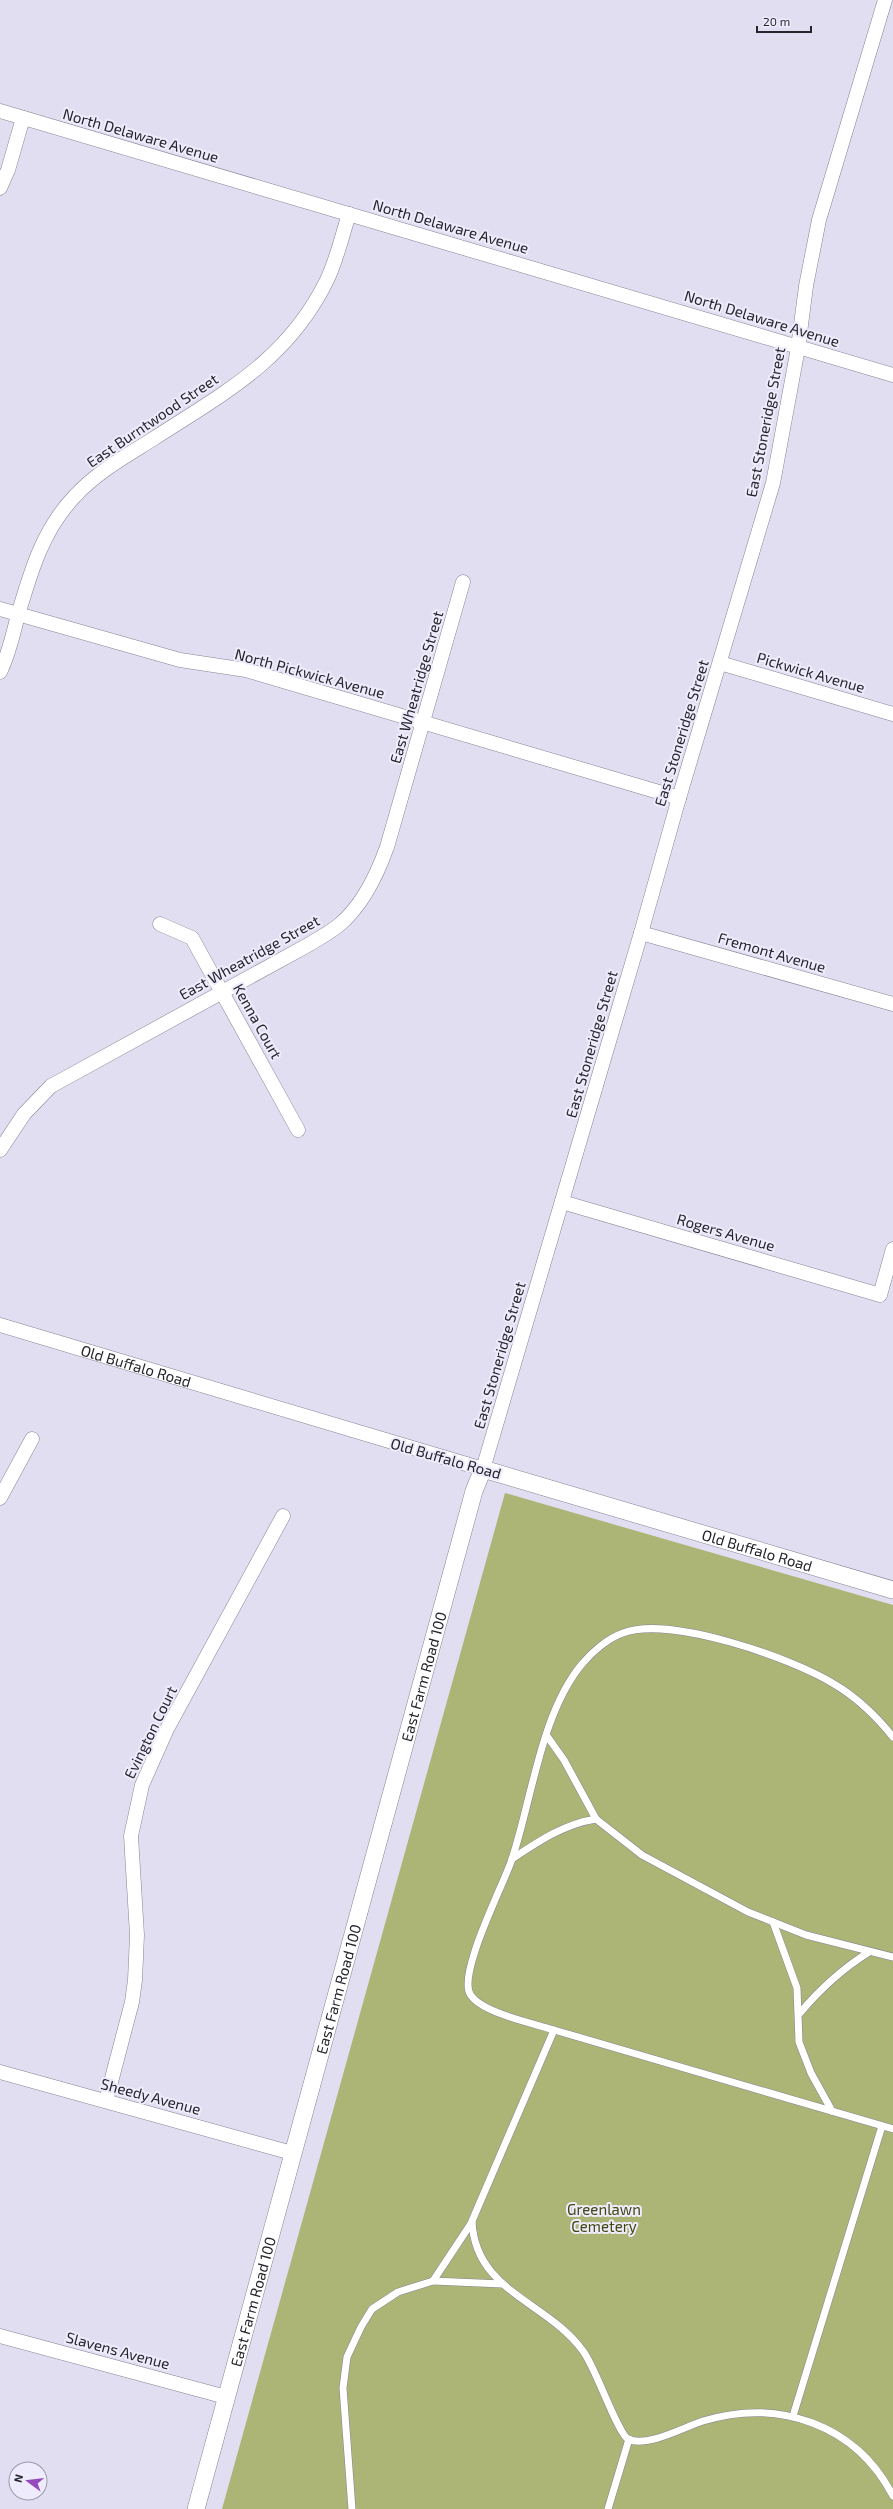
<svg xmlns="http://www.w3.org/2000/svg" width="893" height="2509" font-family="'Exo 2',sans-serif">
<rect width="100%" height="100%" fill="#e1def2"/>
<polygon fill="#acb575" points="505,1493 893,1605 893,2509 222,2509"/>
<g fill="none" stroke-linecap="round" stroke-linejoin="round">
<g stroke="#868395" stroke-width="8">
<g id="service">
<polyline points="547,1736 564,1760 596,1819"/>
<path d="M512,1859C539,1841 564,1824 596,1819L642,1855L748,1912L806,1935L893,1957"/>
<polyline points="773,1922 797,1988 799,2042 811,2073 832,2111"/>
<path d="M800,2013C820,1989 842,1969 869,1952"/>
<path d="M554,2030C533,2023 481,2013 470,1994C458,1972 504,1884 512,1859C532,1799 541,1713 582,1664C592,1652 608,1638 623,1633C669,1615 792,1658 834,1684C856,1697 877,1717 893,1737"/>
<path d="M893,2129L554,2030L472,2221C475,2292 547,2301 583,2351C595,2366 618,2434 628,2439C647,2448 684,2427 703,2421C778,2398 856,2424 893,2496"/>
<polyline points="433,2281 502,2284"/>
<polyline points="793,2416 882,2126"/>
<polyline points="352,2509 343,2388 347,2357 361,2327 372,2309 398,2292 433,2281 472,2222"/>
<polyline points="608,2509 629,2439"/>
</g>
</g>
<g stroke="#868395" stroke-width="15">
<g id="minor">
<polyline points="0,111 893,375"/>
<polyline points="0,188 8,170 23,118"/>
<polyline points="0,609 180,660 246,670 679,798"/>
<polyline points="720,663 893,714"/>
<path d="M0,672C9,654 13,634 18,615C31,571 43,529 75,496C97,472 126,456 153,439C224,393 288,360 327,280C337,259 342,236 349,214"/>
<polyline points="160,924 192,938 298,1130"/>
<polyline points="641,933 893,1004"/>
<path d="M0,1150L24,1114L51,1086L308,945C318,939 329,933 339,925C362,906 377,875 387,847L463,582"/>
<polyline points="562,1202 880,1295 893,1249"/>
<path id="s1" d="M0,1325L483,1469L641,933L679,798L773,483L798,348L806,286L819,220L885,0"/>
<polyline points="0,1498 32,1439"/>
<polyline points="0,2072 292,2153"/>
<polyline points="106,2101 132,2002 135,1980 137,1935 131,1836 142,1785 167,1729 283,1516"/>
<polyline points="0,2336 226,2397"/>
</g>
</g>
<g stroke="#868395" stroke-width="18">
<g id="tertiary">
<path id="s2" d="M196,2509L474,1491L483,1469L893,1590"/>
</g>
</g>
<use href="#service" stroke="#fff" stroke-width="7"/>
<use href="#minor" stroke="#fff" stroke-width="14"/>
<use href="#tertiary" stroke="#fff" stroke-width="17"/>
</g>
<g text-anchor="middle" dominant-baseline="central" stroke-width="4" stroke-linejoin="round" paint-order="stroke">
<g font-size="15" fill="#26252c" stroke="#eeecfc">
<text transform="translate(141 135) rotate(16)">North Delaware Avenue</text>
<text transform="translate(451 226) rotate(16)">North Delaware Avenue</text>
<text transform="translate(762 318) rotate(17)">North Delaware Avenue</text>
<text transform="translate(152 420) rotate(-34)">East Burntwood Street</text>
<text transform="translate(765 422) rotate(-79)">East Stoneridge Street</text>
<text transform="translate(811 672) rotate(16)">Pickwick Avenue</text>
<text transform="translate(310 673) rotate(15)">North Pickwick Avenue</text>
<text transform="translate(416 687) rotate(-74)">East Wheatridge Street</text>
<text transform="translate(681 733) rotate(-73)">East Stoneridge Street</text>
<text transform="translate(772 952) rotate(16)">Fremont Avenue</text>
<text transform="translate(249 957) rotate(-29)">East Wheatridge Street</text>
<text transform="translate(258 1021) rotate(61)">Kenna Court</text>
<text transform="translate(591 1044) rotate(-74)">East Stoneridge Street</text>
<text transform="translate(726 1232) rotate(16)">Rogers Avenue</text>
<text transform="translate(499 1355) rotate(-74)">East Stoneridge Street</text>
<text stroke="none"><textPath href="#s1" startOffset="142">Old Buffalo Road</textPath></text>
<text transform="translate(446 1458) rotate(16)">Old Buffalo Road</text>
<text stroke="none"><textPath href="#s2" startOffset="1365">Old Buffalo Road</textPath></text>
<text stroke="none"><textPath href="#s2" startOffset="863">East Farm Road 100</textPath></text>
<text transform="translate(150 1732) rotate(-64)">Evington Court</text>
<text stroke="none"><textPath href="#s2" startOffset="539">East Farm Road 100</textPath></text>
<text transform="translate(151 2096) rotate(15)">Sheedy Avenue</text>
<text stroke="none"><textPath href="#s2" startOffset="215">East Farm Road 100</textPath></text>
<text transform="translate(118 2350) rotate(15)">Slavens Avenue</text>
</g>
<g font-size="15" fill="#41470e" stroke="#eeecfc">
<text x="604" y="2209">Greenlawn<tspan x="604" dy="17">Cemetery</tspan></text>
</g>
</g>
<g transform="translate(28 2481) rotate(285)"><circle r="19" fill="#eeecfc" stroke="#9e9ca9"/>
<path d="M0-3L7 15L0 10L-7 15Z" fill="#9649ba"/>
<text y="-6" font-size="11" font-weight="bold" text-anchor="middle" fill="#26252c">N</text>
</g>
<path d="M757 26v6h54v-6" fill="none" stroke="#26252c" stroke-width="2"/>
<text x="763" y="26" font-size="12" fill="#26252c" stroke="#eeecfc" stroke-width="3" paint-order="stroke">20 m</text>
</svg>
